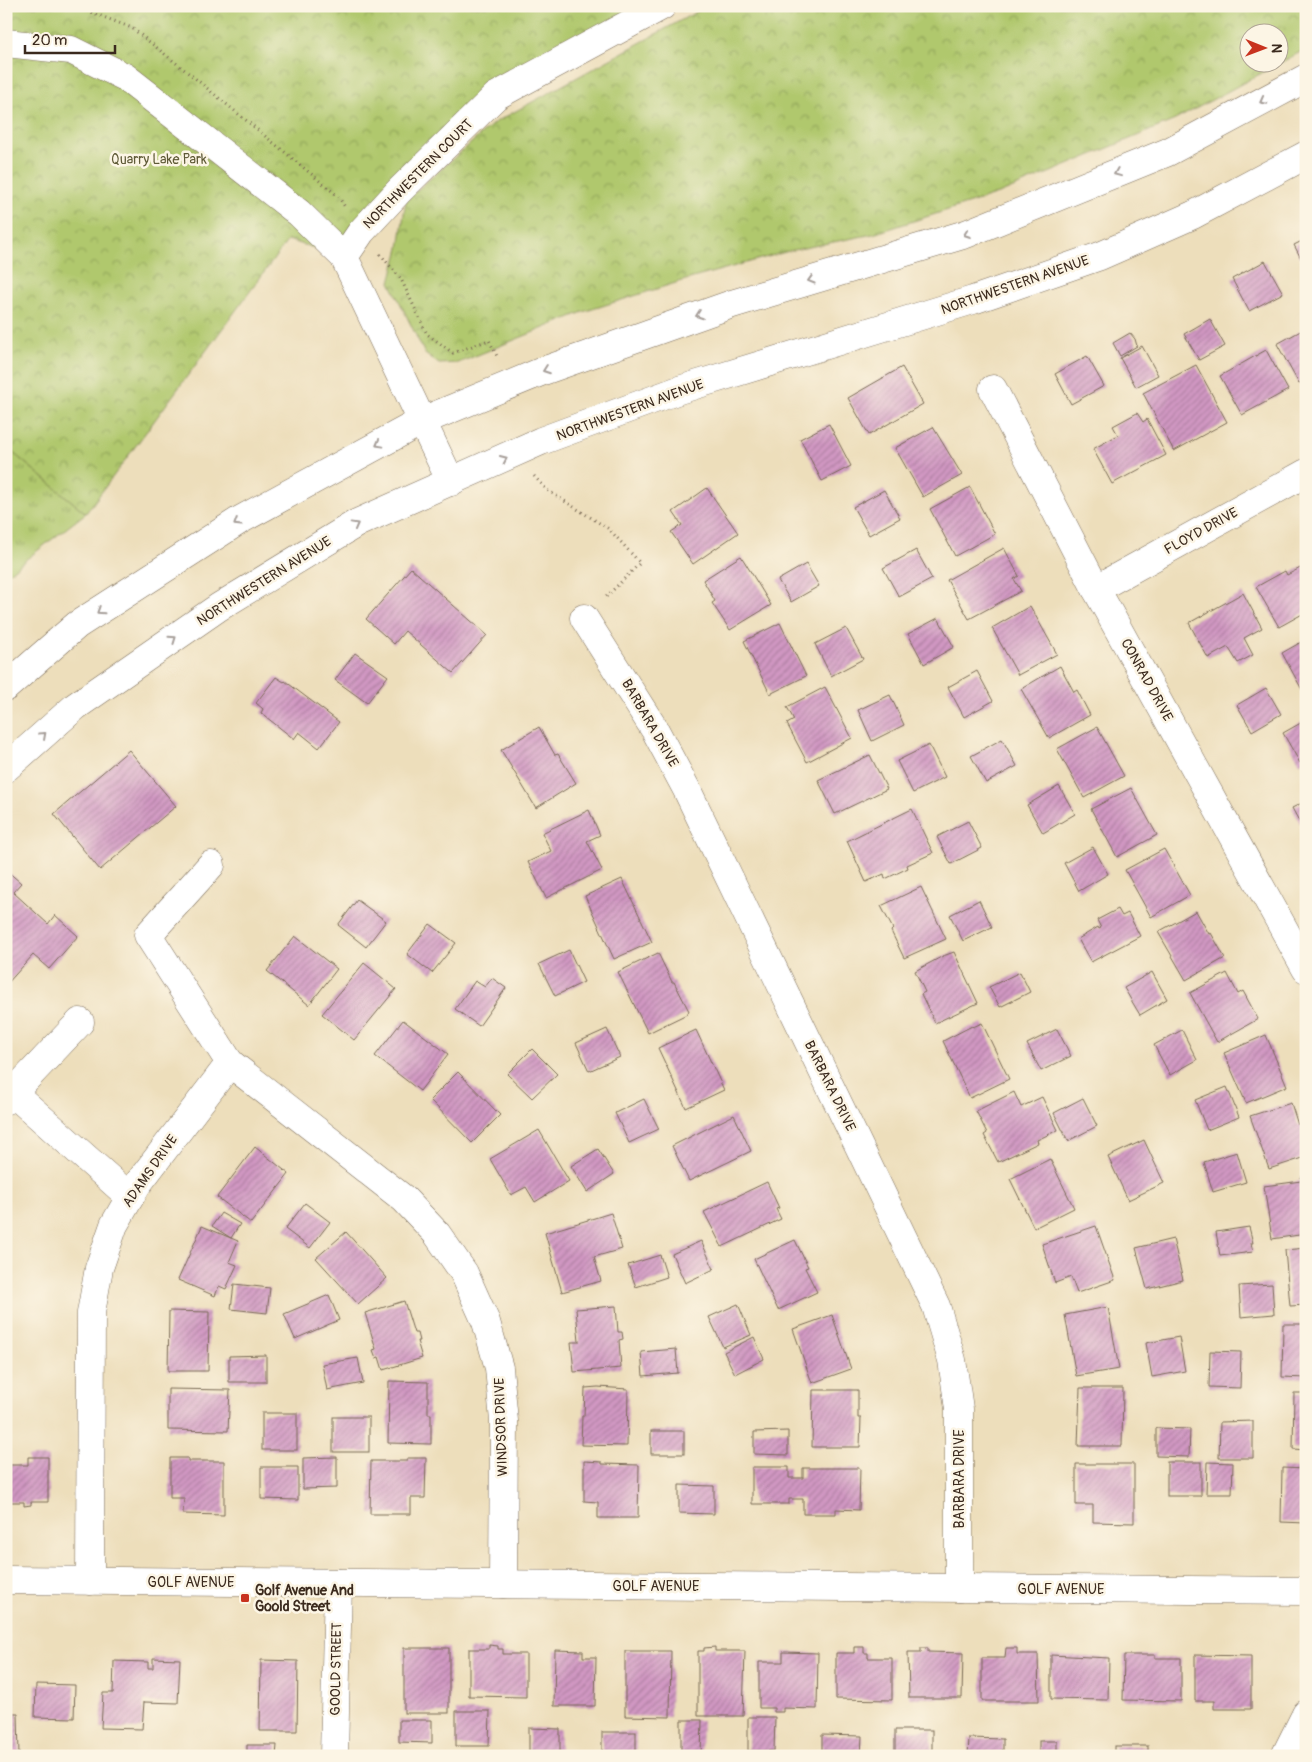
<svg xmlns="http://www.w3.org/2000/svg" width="1312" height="1762" font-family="Pangolin,sans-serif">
<defs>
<pattern id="grass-tufts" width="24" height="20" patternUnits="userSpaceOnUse" patternTransform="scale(1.25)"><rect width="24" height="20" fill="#b0c86d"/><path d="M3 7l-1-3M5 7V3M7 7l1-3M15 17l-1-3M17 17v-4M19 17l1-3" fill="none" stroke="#90a359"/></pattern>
<pattern id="park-crowns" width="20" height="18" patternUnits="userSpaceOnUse" patternTransform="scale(1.25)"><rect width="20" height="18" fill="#b0c86d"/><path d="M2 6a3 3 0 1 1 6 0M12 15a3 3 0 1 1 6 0" fill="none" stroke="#90a359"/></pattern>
<pattern id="building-hatch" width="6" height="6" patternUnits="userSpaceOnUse" patternTransform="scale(1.25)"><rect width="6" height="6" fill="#d198c3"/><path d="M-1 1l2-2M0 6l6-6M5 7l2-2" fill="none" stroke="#ab7c9e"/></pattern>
</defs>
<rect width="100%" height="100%" fill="#fcf5e5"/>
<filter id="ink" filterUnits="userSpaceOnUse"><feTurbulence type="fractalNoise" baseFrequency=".02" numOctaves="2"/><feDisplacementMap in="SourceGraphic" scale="10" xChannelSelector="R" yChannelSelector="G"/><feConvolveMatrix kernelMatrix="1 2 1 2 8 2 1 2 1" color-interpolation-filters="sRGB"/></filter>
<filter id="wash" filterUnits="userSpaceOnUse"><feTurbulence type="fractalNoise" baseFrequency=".0096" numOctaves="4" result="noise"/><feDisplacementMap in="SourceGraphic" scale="20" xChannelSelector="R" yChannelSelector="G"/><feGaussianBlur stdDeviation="1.12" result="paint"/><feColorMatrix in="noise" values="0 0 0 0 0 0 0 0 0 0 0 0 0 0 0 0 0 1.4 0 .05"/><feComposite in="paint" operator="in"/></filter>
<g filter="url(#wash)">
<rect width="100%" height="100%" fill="#eddebb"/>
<polygon fill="url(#grass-tufts)" stroke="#767946" points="6,447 86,513 6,575"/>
<g fill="url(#park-crowns)" stroke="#767946" fill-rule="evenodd">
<polygon points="6,6 662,6 496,96 344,257 288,240 86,513 6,447"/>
<path d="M707,6H1306V49L1175,120L1001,193L873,234L789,251L682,281L583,312L458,363L439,364L425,354L390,282L399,248L406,200L494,123ZM1250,32H1280V62H1250Z"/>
</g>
<g id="blocks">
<g fill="url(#building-hatch)">
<polygon points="1306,239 1306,268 1294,245"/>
<polygon points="1265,261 1283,293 1249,311 1232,279"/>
<polygon points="1210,319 1225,346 1199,360 1184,334"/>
<polygon points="1306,328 1306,380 1299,384 1277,344"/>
<polygon points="1130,333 1135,339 1137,346 1120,356 1113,343"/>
<polygon points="1142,346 1158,375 1136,387 1120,358"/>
<polygon points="1266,350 1288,390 1242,415 1220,376"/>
<polygon points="1087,356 1104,386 1071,404 1055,374"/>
<polygon points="1196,365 1227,422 1174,451 1143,393"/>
<polygon points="902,367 923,404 869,435 848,398"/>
<polygon points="1137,413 1143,422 1147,419 1166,455 1112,484 1093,449 1118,435 1113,426"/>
<polygon points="829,424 851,466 822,481 800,439"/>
<polygon points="933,427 962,475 923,497 895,448"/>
<polygon points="970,487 995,534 955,556 930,509"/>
<polygon points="707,488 738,533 693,564 671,532 682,525 673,512"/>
<polygon points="884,490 900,518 869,535 853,507"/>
<polygon points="1004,548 1019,576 1014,579 1021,591 969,619 947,580"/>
<polygon points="916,550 932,579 899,597 883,568"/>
<polygon points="741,556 771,605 730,630 712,603 715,601 703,580"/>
<polygon points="806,564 819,586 791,602 778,580"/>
<polygon points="1306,565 1306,612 1279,627 1256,587 1285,571 1287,575"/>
<polygon points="411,568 487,635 453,673 405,631 394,644 366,619"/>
<polygon points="1243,593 1262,628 1244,638 1253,655 1238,663 1228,647 1208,658 1189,623"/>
<polygon points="1030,606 1057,654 1018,675 992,628"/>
<polygon points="938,618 954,647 924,664 908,634"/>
<polygon points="780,623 806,676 770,694 744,641"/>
<polygon points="846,628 863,659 831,676 815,644"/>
<polygon points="1303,641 1306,645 1306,697 1282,653"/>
<polygon points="355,653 388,676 367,703 335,680"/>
<polygon points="1060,666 1074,692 1077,690 1090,715 1049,738 1021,689"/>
<polygon points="977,671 993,701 964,717 948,687"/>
<polygon points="276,677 284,682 285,681 339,722 319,748 299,732 294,739 261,713 263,709 256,703"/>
<polygon points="825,687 852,738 807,762 787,724 794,720 787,707"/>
<polygon points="1266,688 1281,714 1252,731 1237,705"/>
<polygon points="890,695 904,725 872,741 858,710"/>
<polygon points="1306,720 1306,760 1300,763 1283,733"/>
<polygon points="539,727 555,755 558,754 576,783 536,808 501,750"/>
<polygon points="1097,727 1124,776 1084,798 1057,749"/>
<polygon points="1002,739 1017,766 986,783 971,756"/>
<polygon points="929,745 945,777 913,793 897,761"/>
<polygon points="129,750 176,806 100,870 54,814"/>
<polygon points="870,755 887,789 835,814 818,780"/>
<polygon points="1059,786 1075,814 1043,833 1027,805"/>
<polygon points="1131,788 1157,835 1117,857 1091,809"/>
<polygon points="1306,801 1306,834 1292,808"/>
<polygon points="912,809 933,853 907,865 908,868 885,879 884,874 866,882 847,841"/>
<polygon points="589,810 600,835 587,841 602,870 546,898 528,862 551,851 542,833"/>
<polygon points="968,821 982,848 951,864 937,837"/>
<polygon points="1093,847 1108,874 1079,891 1064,863"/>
<polygon points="1164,849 1190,895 1151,917 1125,870"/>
<polygon points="6,870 21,883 13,892 48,924 55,915 78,936 49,969 33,955 6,985"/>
<polygon points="622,879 652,942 614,959 585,896"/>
<polygon points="921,887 946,939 904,958 891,931 893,929 881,906"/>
<polygon points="357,900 386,921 366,947 338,925"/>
<polygon points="979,900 992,927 963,941 950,915"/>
<polygon points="1118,909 1122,916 1128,913 1140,936 1091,962 1078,939 1098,927 1099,929 1101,928 1097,920"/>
<polygon points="1196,911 1209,934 1211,933 1225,958 1186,980 1158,932"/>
<polygon points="430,924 456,943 432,973 407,954"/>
<polygon points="295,936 337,969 309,1005 267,971"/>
<polygon points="569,950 584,982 555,996 539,964"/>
<polygon points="954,952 978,1003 935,1023 921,994 925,992 915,971 943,956"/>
<polygon points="658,953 672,982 674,982 689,1011 687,1014 648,1033 618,972"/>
<polygon points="364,963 396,989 354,1040 322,1014"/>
<polygon points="1020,972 1030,992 1000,1007 989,987"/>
<polygon points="1152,972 1167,999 1140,1015 1124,988"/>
<polygon points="1227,973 1238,994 1243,991 1258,1019 1217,1042 1190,993"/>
<polygon points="492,978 506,988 479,1026 455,1009 475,981 485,987"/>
<polygon points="403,1020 448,1054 420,1091 375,1056"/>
<polygon points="982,1023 1009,1079 970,1098 943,1041 972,1026 973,1027"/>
<polygon points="607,1029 620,1057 589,1071 576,1043"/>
<polygon points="1057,1029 1071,1056 1041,1071 1027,1044"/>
<polygon points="696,1030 724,1090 686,1108 658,1048"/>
<polygon points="1182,1030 1197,1060 1170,1075 1154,1045"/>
<polygon points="1266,1035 1287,1086 1246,1103 1224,1053"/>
<polygon points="532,1049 557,1074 532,1098 507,1074"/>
<polygon points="458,1072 500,1115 472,1143 430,1100"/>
<polygon points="1227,1087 1239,1117 1207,1130 1195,1100"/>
<polygon points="1014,1092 1021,1107 1042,1097 1058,1130 1037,1140 1038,1143 998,1162 984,1135 987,1133 976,1111"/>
<polygon points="1083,1098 1097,1126 1068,1141 1054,1113"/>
<polygon points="644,1099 659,1129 629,1143 615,1113"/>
<polygon points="1291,1103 1298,1125 1302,1124 1306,1135 1306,1157 1269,1169 1250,1116"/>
<polygon points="734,1115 751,1151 689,1181 672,1146"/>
<polygon points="539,1130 569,1181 535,1202 526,1187 511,1195 490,1159"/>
<polygon points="1144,1140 1164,1183 1128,1200 1108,1157"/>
<polygon points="255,1147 289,1174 251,1223 217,1197"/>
<polygon points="598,1149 614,1174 587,1192 571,1166"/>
<polygon points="1237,1152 1246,1182 1213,1192 1204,1162"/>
<polygon points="1050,1159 1074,1208 1034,1228 1010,1179"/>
<polygon points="1306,1176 1306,1234 1272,1239 1264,1186 1301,1181 1301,1177"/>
<polygon points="767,1182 779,1208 776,1209 781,1219 722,1247 704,1212"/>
<polygon points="305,1203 330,1222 310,1248 285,1229"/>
<polygon points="221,1213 240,1224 231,1238 212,1226"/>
<polygon points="611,1213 622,1249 594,1257 601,1281 562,1292 545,1233"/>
<polygon points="202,1226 238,1241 229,1262 237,1265 226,1289 219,1286 215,1296 178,1280"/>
<polygon points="1096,1226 1115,1280 1077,1293 1071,1277 1055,1283 1042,1244"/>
<polygon points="1249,1227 1253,1243 1251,1243 1253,1252 1220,1256 1216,1232"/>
<polygon points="346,1232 387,1278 358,1304 316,1258"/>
<polygon points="1173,1239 1183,1280 1147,1289 1136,1248"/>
<polygon points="795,1240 808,1267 805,1268 817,1292 778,1310 754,1259"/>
<polygon points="701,1241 714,1269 685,1283 672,1254"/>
<polygon points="1306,1248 1306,1305 1290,1306 1285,1250"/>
<polygon points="660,1255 667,1277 636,1287 628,1265"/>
<polygon points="234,1284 270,1288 267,1313 231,1309"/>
<polygon points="1272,1284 1274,1314 1241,1317 1239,1286"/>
<polygon points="329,1295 339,1320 295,1339 284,1314"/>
<polygon points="404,1301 414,1333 417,1333 419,1341 417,1341 422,1358 383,1370 379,1357 376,1358 373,1350 376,1349 365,1313"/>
<polygon points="738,1304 751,1335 723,1347 709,1317"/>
<polygon points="616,1306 618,1332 622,1332 623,1339 619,1340 621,1368 574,1372 571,1342 579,1342 576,1309"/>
<polygon points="1108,1307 1119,1369 1076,1376 1065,1315"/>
<polygon points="169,1311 209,1312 208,1371 168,1371"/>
<polygon points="832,1315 851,1369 812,1383 793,1329"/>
<polygon points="1283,1324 1306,1324 1306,1378 1282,1377"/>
<polygon points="754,1337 764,1359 735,1374 724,1352"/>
<polygon points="1179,1337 1185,1371 1152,1377 1146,1343"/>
<polygon points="676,1349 678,1373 643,1376 641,1352"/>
<polygon points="1210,1351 1241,1352 1240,1388 1209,1387"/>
<polygon points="266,1355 266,1382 229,1382 229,1356"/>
<polygon points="358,1358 363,1383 327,1390 322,1364"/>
<polygon points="389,1381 428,1382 428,1414 431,1414 431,1444 388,1443"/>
<polygon points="598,1387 628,1389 627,1446 581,1445 582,1416 584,1416 585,1388"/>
<polygon points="1080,1388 1123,1388 1122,1446 1078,1446"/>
<polygon points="168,1389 230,1390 228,1431 168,1430"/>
<polygon points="813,1390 858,1390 858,1418 861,1418 860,1447 812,1447"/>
<polygon points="1294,1393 1306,1393 1306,1450 1293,1449"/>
<rect x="262" y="1413" width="35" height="37"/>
<rect x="333" y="1417" width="36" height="35"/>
<polygon points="1253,1421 1253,1458 1219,1458 1220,1422"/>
<polygon points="1156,1428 1190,1429 1189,1457 1156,1456"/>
<rect x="651" y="1431" width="33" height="23"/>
<polygon points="788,1431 788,1455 754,1454 754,1432"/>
<polygon points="28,1457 48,1457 48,1502 31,1502 31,1505 24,1506 24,1502 6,1502 6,1465 28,1465"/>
<polygon points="337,1457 337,1488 303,1489 303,1458"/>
<polygon points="170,1458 188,1458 188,1461 224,1461 224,1515 183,1514 184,1498 170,1498"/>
<polygon points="407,1458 426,1458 425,1498 411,1498 411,1514 370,1514 371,1461 407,1461"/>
<polygon points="584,1461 602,1462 602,1464 639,1465 638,1518 598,1518 598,1502 584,1501"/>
<rect x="1167" y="1462" width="34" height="34"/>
<polygon points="1207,1462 1233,1463 1232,1494 1206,1494"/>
<polygon points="1076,1464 1134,1464 1134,1523 1093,1522 1093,1505 1076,1505"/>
<polygon points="261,1467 298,1467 298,1500 261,1499"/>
<polygon points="752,1467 789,1467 789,1478 803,1478 803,1468 860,1468 859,1510 836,1509 836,1514 803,1514 803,1499 789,1499 789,1504 752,1504"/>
<polygon points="1282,1468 1306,1469 1306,1523 1281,1522"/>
<polygon points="679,1485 714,1486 714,1514 679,1513"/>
<polygon points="489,1645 498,1646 498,1649 503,1649 503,1654 526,1654 526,1697 469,1696 469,1649 489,1649"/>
<polygon points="715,1647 715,1651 745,1651 743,1716 698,1716 698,1651 704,1651 704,1648"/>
<polygon points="854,1647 864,1647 864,1653 868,1653 868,1658 892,1658 892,1700 836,1699 836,1653 854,1653"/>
<rect x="404" y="1648" width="45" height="65"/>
<polygon points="921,1648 928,1648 928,1652 963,1653 962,1698 909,1698 908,1652 921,1652"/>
<polygon points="1006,1648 1017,1648 1017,1654 1038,1654 1039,1701 982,1701 982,1658 1005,1658"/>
<polygon points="555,1650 583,1651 583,1657 596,1657 595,1706 554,1706"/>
<polygon points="625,1651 671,1651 670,1717 625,1716"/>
<polygon points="783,1652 818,1653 817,1709 783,1708 783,1712 774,1712 774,1708 759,1708 759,1662 783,1662"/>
<polygon points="1051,1655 1109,1658 1108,1700 1051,1699"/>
<polygon points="1124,1655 1155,1655 1155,1658 1181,1658 1181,1701 1123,1700"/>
<polygon points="1195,1655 1251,1656 1251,1709 1214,1709 1214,1701 1195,1701"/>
<polygon points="153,1658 180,1659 178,1703 144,1702 142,1729 101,1728 103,1693 113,1693 114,1661 148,1662 148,1668 153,1668"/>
<polygon points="261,1660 298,1661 297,1731 260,1731"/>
<polygon points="36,1684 75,1685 74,1718 35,1717"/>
<polygon points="456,1711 490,1711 489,1746 456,1746"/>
<polygon points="6,1713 18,1713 19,1756 6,1756"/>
<polygon points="748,1717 775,1717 774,1751 748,1751"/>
<polygon points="399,1720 432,1720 432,1743 399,1742"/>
<polygon points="681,1720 702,1720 701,1754 681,1754"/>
<polygon points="529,1728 560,1729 560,1756 529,1756"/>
<rect x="895" y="1730" width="37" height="26"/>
<rect x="602" y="1732" width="34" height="24"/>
<polygon points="822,1735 862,1736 861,1756 822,1756"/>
<polygon points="969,1738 1003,1739 1003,1756 968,1756"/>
<rect x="1039" y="1741" width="18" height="15"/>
<polygon points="247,1745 277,1745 276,1756 247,1756"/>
<rect x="1114" y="1746" width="34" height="10"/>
</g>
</g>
</g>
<g filter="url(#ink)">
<use href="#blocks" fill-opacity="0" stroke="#796955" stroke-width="1"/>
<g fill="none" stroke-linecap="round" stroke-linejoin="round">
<g stroke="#796955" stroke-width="29">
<g id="minor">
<polyline points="6,43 71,50 125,77 299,213 344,257 451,482"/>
<polyline points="344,257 361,232 399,191 496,96 662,6"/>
<polyline points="993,389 1096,589 1306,969"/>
<polyline points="1096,589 1306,473"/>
<polyline points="584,618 655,730 687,790 936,1306 952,1360 959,1409 959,1588"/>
<polyline points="211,865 148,935 230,1063"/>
<polyline points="13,1093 130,1197"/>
<polyline points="6,1100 80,1022"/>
<polyline points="6,1580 1306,1591"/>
<polyline points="90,1581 91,1313 99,1268 114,1225 137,1185 230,1063 404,1199 437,1234 464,1273 486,1322 499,1368 504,1421 503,1584"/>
<polyline points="334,1756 338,1583"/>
<polyline points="1285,1756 1306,1714"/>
</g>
</g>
<g stroke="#796955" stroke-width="29">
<g id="major">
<polyline points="6,687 77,625 240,520 422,421 543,371 732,304 966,234 1168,152 1306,78"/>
<polyline points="6,768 76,706 219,607 357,523 541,441 679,390 973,300 1100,256 1193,215 1306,155"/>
</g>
</g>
<g stroke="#796955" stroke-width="3" stroke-dasharray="1 4" stroke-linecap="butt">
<polyline points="67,6 88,11 132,28 191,75 338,196 345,207"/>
<polyline points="380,254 401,279 427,334 453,353 489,340 498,358"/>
<polyline points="534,476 547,490 609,529 640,563 605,598"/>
</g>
<use href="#minor" stroke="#fff" stroke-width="28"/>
<use href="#major" stroke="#fff" stroke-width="28"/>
</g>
<defs><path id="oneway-chevron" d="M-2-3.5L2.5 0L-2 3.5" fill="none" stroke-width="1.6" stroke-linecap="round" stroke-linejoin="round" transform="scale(1.25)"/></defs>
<g stroke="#a79f9a">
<use href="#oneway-chevron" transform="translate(1263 101) rotate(152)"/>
<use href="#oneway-chevron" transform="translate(1117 173) rotate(158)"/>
<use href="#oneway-chevron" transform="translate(967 234) rotate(160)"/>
<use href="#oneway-chevron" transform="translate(811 280) rotate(164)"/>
<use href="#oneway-chevron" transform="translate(699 315) rotate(160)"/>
<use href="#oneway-chevron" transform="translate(546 370) rotate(160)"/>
<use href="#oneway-chevron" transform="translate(379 444) rotate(151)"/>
<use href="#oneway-chevron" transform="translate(504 459) rotate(-25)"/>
<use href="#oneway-chevron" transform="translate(237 523) rotate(148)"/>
<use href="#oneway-chevron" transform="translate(355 525) rotate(-29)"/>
<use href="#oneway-chevron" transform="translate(100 611) rotate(147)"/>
<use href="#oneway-chevron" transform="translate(173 639) rotate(-35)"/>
<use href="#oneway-chevron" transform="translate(43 735) rotate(-42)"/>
</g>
</g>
<rect fill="#c8321e" stroke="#fcf5e5" stroke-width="2" x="240" y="1593" width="10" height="10" rx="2.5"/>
<g text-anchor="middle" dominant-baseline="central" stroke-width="5" stroke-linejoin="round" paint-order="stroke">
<g font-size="14" fill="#5e5936" stroke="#fcf5e5">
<text x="159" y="159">Quarry Lake Park</text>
</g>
<g font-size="14" fill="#3b2a1e" stroke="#fcf5e5">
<text transform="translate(418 174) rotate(-45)">NORTHWESTERN COURT</text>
<text transform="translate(1015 285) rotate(-19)">NORTHWESTERN AVENUE</text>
<text transform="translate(630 410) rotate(-20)">NORTHWESTERN AVENUE</text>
<text transform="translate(1201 531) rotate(-29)">FLOYD DRIVE</text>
<text transform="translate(264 581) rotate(-32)">NORTHWESTERN AVENUE</text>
<text transform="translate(1147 680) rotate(61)">CONRAD DRIVE</text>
<text transform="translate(650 723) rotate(60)">BARBARA DRIVE</text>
<text transform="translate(830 1086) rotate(64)">BARBARA DRIVE</text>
<text transform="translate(150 1171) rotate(-55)">ADAMS DRIVE</text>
<text transform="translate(501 1427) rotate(-92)">WINDSOR DRIVE</text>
<text transform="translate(959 1479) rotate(-90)">BARBARA DRIVE</text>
<text x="191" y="1582">GOLF AVENUE</text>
<text x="656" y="1586">GOLF AVENUE</text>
<text x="1061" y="1589">GOLF AVENUE</text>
<text transform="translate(336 1669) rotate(-89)">GOOLD STREET</text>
</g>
<g font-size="14" font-weight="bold" fill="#3b2a1e" stroke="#fcf5e5" text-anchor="start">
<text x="255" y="1590">Golf Avenue And<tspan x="255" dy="16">Goold Street</tspan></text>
</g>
</g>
<rect width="1312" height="1762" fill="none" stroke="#fcf5e5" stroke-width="25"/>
<g transform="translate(1264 48) rotate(91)"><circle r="24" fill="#fcf5e5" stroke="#afa495"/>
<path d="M0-4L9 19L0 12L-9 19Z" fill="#c8321e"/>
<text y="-8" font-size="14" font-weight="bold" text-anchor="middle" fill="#3b2a1e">N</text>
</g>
<path d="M25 45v8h90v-8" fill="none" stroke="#3b2a1e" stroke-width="2.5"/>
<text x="32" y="45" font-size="15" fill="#3b2a1e" stroke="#fcf5e5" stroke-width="4" paint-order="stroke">20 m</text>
</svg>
